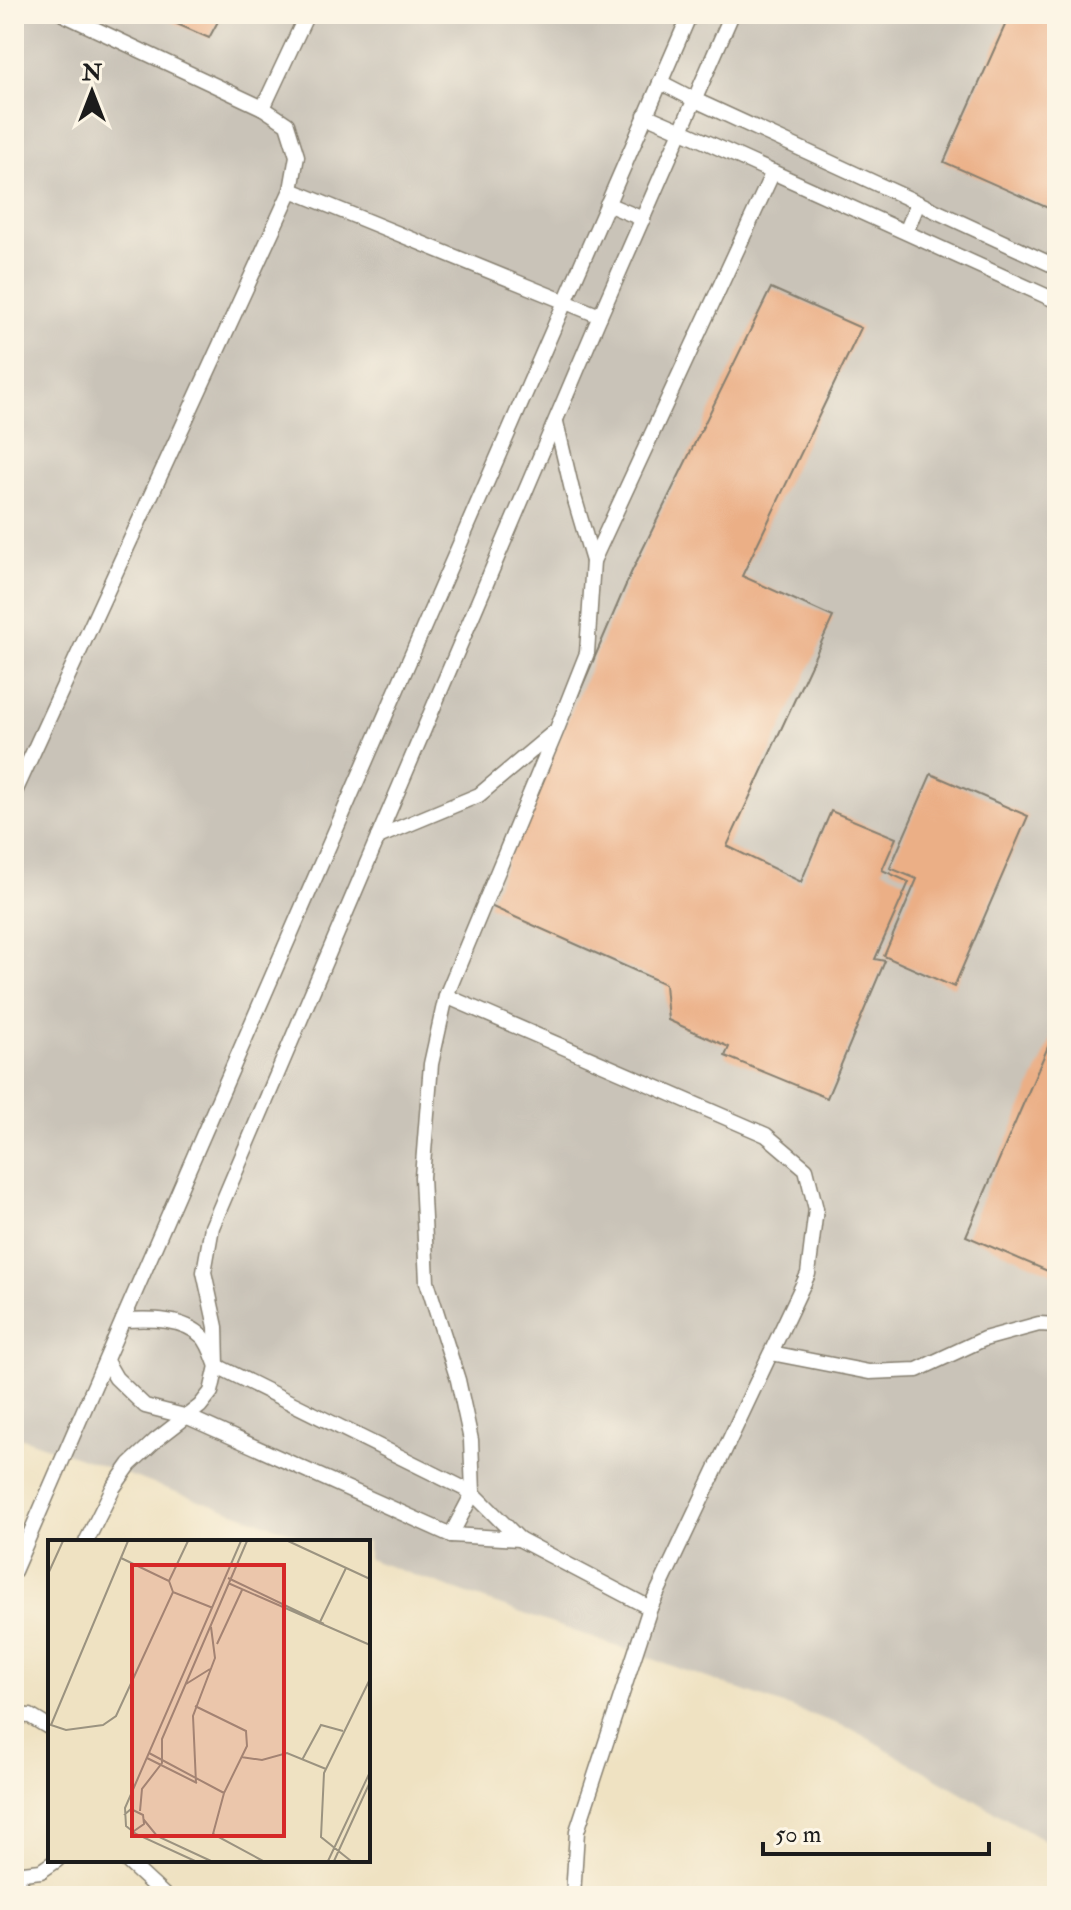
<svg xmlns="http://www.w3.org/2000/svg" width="1071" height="1910" font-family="'IM FELL Double Pica',serif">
<rect width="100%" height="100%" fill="#fcf5e5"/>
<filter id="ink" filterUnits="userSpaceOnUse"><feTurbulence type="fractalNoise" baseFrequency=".0125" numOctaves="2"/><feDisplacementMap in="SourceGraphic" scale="16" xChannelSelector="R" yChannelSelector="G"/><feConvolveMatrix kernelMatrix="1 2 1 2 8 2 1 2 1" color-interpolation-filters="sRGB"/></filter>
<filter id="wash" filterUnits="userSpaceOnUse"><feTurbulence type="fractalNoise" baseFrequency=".006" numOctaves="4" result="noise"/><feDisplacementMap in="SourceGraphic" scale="32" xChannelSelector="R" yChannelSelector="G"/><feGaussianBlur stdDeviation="1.8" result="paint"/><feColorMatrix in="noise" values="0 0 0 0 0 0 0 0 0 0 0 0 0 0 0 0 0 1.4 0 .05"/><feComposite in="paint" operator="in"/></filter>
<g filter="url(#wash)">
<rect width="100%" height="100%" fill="#efe2c2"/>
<polygon fill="#c9c3b8" points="14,14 1057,14 1057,1848 852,1729 368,1559 368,1542 319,1542 14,1435"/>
<g id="blocks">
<g fill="#ebaf86">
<polygon points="154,14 222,14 209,38"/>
<polygon points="1010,14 1057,14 1057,212 944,162"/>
<polygon points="771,288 861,328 742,576 833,617 727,846 801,882 831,811 896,838 882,870 909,882 875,959 885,961 827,1098 725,1056 729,1047 668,1020 665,984 488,905 631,573"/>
<polygon points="931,774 1028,816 954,987 884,956 917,879 890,868"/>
<polygon points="1057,1026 1057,1275 966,1236"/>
</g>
</g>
</g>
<g filter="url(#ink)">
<use href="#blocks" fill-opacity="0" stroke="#867f6f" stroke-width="2"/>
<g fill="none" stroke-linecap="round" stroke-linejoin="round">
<g stroke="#867f6f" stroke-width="17">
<g id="lane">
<polyline points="63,14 263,108 287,124 297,156 291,190"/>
<polyline points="660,82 695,100 1057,267"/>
<polyline points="263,108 307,14"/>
<polyline points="645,115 682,131 1057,301"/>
<polyline points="607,204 643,219"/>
<polyline points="906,232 918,203"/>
<polyline points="593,561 773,172"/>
<polyline points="14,794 291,190 600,316"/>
<polyline points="378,837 479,795 554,732"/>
<polyline points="446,996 766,1135 806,1169 816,1209 808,1274 650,1608 577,1831 573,1896"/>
<path d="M123,1320C149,1319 183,1317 203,1337C210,1345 213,1357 217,1366L473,1493L519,1539L650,1608"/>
<polyline points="771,1353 869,1372 917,1370 984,1339 1039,1324 1057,1325"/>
<polyline points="106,1361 116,1378 145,1406 188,1417 451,1535 519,1539"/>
<polyline points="451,1535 473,1493 471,1440 458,1380 427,1282 422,1177 431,1064 446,996 557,729 587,653 593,561 572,490 556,422"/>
<polyline points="86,1542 113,1488 130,1464 156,1440 200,1406 211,1392 217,1366 216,1327 204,1272 212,1227 600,316 732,14"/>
<polyline points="14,1571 690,14"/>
<polyline points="14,1715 30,1716 50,1728"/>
<polyline points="126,1860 165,1896"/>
<polyline points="14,1874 41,1871 57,1860"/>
<polyline points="14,1880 27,1891 37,1896"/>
</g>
</g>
<use href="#lane" stroke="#fff" stroke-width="14"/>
</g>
</g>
<g transform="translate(48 1540)">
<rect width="322" height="322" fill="#efe2c2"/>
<path fill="none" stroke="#9b9380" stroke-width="2" d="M240,1L322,39M73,18L121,41L125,52M0,34L15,1M180,38L276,84M121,41L140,1M180,43L322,105M271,84L298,28M169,104L194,50M138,144L162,129M147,166L198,191L199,206L176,253L165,294L215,321M0,184L18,190L55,185L68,176L125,52L165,68M3,185L80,1M101,213L176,253M193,217L214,220L239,213L278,229M99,218L149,243M254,220L273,185L295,191M148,243L145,176L167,118L163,87M92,271L94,249L114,223V199L199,1M76,275L83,269L95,275L96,284L86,291M96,280L109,296L163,321M147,321L88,294L78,286L77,268L193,1M280,321L322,232M286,321L322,242M303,321L273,297L276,233L322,139"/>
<path fill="#d62828" fill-opacity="0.15" stroke="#d62828" stroke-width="4" d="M84,25H236V296H84Z"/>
<rect width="322" height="322" fill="none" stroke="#1c1c1c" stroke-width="4"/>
</g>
<rect width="1071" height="1910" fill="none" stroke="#fcf5e5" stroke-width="48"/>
<g transform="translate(92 92)" stroke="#fcf5e5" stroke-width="6" paint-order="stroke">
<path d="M0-6L14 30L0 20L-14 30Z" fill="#1c1c1c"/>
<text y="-12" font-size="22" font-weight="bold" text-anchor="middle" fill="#1c1c1c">N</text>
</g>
<path d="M763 1842v12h226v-12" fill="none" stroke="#1c1c1c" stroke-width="4"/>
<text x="775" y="1842" font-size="24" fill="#1c1c1c" stroke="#fcf5e5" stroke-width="6" paint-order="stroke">50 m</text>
</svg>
